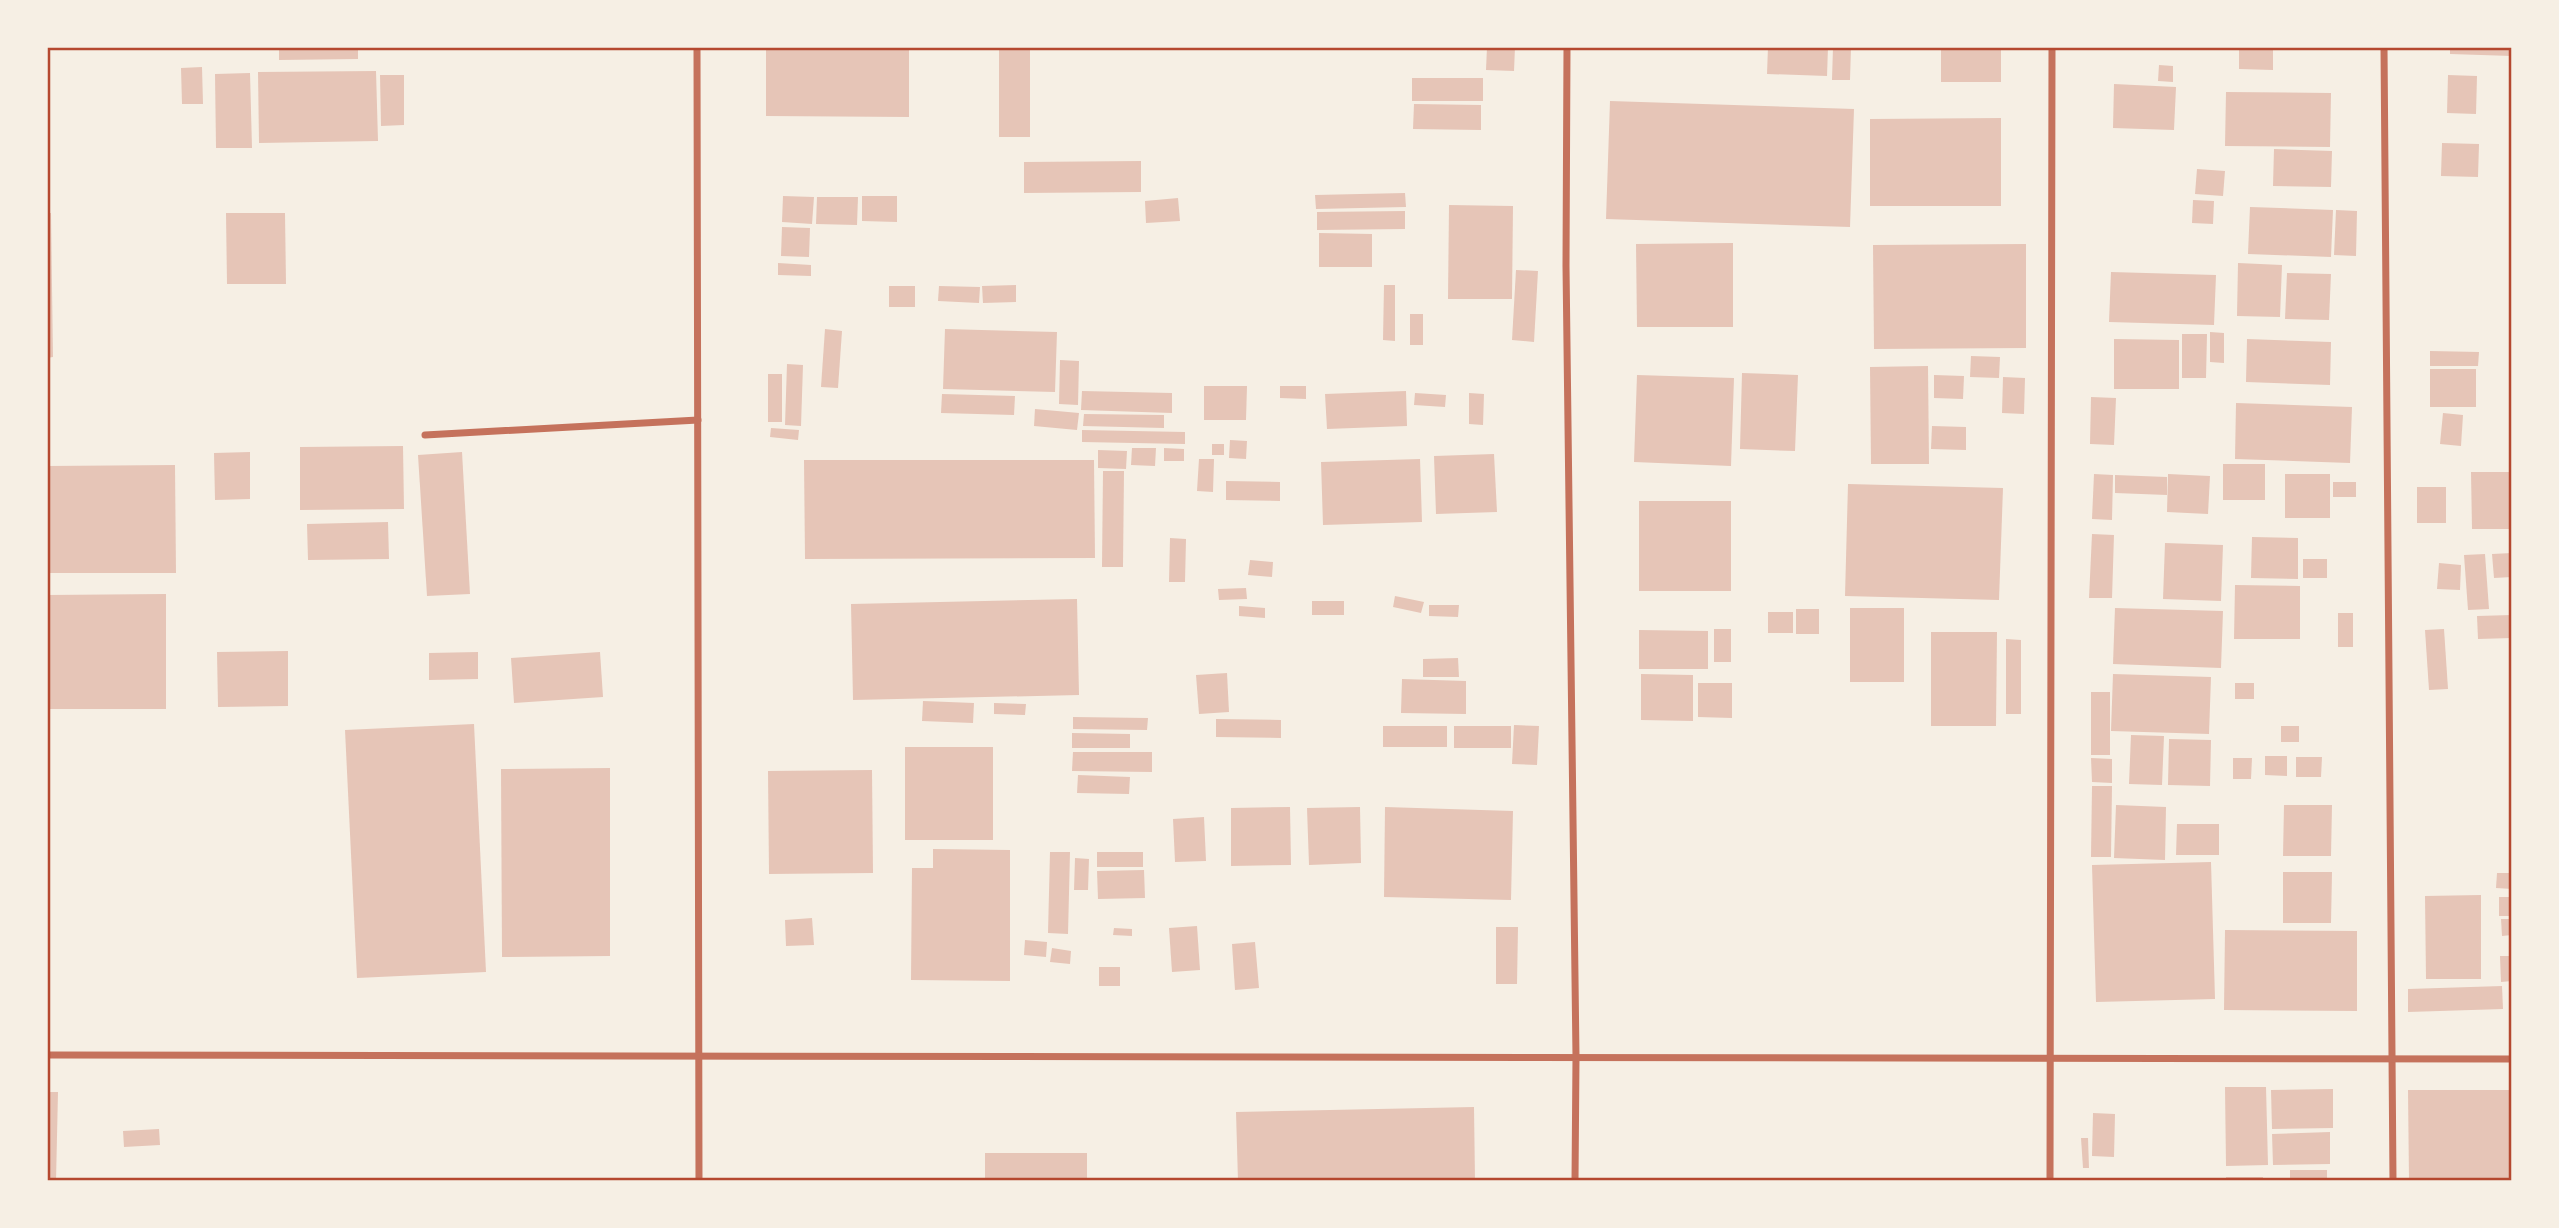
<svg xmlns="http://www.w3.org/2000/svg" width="2559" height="1228" font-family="Inter,sans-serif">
<rect width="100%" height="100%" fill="#f6efe4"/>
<g fill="#e6c5b7">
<polygon points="279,47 358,47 358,59 279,60"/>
<polygon points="766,47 909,47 909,117 766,116"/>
<rect x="999" y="47" width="31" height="90"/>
<polygon points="1487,47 1515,47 1514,71 1486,70"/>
<polygon points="1768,47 1828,47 1827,76 1767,74"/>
<polygon points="1833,47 1851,47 1850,80 1832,80"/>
<rect x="1941" y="47" width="60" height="35"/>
<polygon points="2239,47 2273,47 2273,70 2239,69"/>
<polygon points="2450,47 2512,47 2512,56 2450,54"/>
<polygon points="2159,65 2173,66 2173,82 2158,81"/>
<polygon points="202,67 203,104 182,104 181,68"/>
<polygon points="376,71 378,141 259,143 258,72"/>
<polygon points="250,73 252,148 216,148 215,74"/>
<polygon points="380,75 404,75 404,125 381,126"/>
<polygon points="2448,75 2477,76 2476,114 2447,113"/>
<rect x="1412" y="78" width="71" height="23"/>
<polygon points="2114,84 2176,87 2174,130 2113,128"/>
<polygon points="2226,92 2331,93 2330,147 2225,146"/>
<polygon points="1610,101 1854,109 1850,227 1606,219"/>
<polygon points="1414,104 1481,105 1481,130 1413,129"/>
<polygon points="2001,118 2001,206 1870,206 1870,119"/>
<polygon points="2442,143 2479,144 2478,177 2441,176"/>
<polygon points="2274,149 2332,151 2331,187 2273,186"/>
<polygon points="1141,161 1141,192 1024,193 1024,162"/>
<polygon points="2197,169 2225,171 2223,196 2195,194"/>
<polygon points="1405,193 1406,207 1316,209 1315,195"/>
<polygon points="783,196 814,197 812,224 782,222"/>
<polygon points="862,196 897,196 897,222 862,221"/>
<polygon points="817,197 858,197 857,225 816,224"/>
<polygon points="1178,198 1180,221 1146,223 1145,201"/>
<polygon points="2193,200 2214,201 2213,224 2192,223"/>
<polygon points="1449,205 1513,206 1512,299 1448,299"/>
<polygon points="2250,207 2333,210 2331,257 2248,254"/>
<polygon points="2336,210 2357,211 2356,256 2334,255"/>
<polygon points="1405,211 1405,229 1317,230 1317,212"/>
<polygon points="47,213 51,213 53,357 47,358"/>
<polygon points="226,213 285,213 286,284 227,284"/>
<polygon points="782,227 810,228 809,257 781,256"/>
<polygon points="1319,233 1372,234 1372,267 1319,267"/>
<polygon points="1733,243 1733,327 1637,327 1636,244"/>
<polygon points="2026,244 2026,348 1874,349 1873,245"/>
<polygon points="778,263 811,265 811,276 778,275"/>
<polygon points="2238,263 2282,265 2280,317 2237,316"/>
<polygon points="1516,270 1538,271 1534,342 1512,340"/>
<polygon points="2111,272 2216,275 2214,325 2109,322"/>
<polygon points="2287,273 2331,274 2329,320 2285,319"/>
<polygon points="1016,285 1016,302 983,303 982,286"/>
<polygon points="1384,285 1395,285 1395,341 1383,340"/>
<rect x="889" y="286" width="26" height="21"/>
<polygon points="939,286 980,287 979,303 938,301"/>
<rect x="1410" y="314" width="13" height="31"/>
<polygon points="825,329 842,331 838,388 821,387"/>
<polygon points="945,329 1057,332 1055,392 943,389"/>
<polygon points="2210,332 2224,333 2224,363 2210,362"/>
<polygon points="2182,334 2207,334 2206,378 2182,378"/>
<polygon points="2114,339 2179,340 2179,389 2114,389"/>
<polygon points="2247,339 2331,342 2330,385 2246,382"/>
<polygon points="2430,351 2479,352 2478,366 2430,366"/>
<polygon points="1971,356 2000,357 1999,378 1970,377"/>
<polygon points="1060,360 1079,361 1078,405 1059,404"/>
<polygon points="787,364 803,365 801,426 785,425"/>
<polygon points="1928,366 1929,464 1871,464 1870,367"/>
<rect x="2430" y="369" width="46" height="38"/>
<polygon points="1742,373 1798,375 1795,451 1740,449"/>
<rect x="768" y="374" width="14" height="48"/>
<polygon points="1637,375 1734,378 1731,466 1634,462"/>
<polygon points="1934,375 1964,376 1963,399 1934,398"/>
<polygon points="2003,377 2025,378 2024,414 2002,413"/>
<polygon points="1204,386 1247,386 1246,420 1204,420"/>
<polygon points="1280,386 1306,386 1306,399 1280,398"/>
<polygon points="1082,391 1172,393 1172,413 1081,410"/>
<polygon points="1406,391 1407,426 1327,429 1325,394"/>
<polygon points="1415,393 1446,395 1445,407 1414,405"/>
<polygon points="1469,393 1484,394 1483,425 1469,424"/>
<polygon points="942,394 1015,396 1014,415 941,413"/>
<polygon points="2091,397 2116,398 2114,445 2090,444"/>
<polygon points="2236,403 2352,407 2350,463 2235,459"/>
<polygon points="1035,409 1079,413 1077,430 1034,426"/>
<polygon points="2443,413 2463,415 2461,446 2440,444"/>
<polygon points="1084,414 1164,415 1164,428 1083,426"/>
<polygon points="1932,426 1966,427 1966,450 1931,449"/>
<polygon points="771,428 799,430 798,440 770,437"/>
<polygon points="1082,430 1185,432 1185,444 1082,442"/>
<polygon points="1230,440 1247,441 1246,459 1229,458"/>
<rect x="1212" y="444" width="12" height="11"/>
<polygon points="403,446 404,509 300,510 300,447"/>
<polygon points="1132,448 1156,448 1155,466 1131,465"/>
<polygon points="1164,448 1184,449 1184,461 1164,461"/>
<polygon points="1098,450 1127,451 1126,469 1098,468"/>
<polygon points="250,452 250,499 215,500 214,453"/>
<polygon points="462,452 470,594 427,596 418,455"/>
<polygon points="1494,454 1497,512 1436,514 1434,456"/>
<polygon points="1199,459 1214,459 1213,492 1197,491"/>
<polygon points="1420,459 1422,522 1323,525 1321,462"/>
<polygon points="804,460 1094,460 1095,558 805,559"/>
<rect x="2223" y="464" width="42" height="36"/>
<polygon points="175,465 176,573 47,573 47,466"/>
<polygon points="1103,471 1124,471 1123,567 1102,567"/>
<polygon points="2471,472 2512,472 2512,529 2472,529"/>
<polygon points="2094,474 2113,475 2112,520 2092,519"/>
<polygon points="2168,474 2210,476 2208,514 2167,512"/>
<rect x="2285" y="474" width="45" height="44"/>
<polygon points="2115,475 2167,477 2167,495 2115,493"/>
<polygon points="1226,481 1280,482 1280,501 1226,500"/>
<rect x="2333" y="482" width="23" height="15"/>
<polygon points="1848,484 2003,488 1999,600 1845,596"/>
<rect x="2417" y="487" width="29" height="36"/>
<rect x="1639" y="501" width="92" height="90"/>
<polygon points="388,522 389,559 308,560 307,524"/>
<polygon points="2092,534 2114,535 2112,598 2089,598"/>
<polygon points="2252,537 2298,538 2298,579 2251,578"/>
<polygon points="1170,538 1186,539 1185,582 1169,582"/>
<polygon points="2165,543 2223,545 2221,601 2163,599"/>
<polygon points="2512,553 2512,577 2494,578 2492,554"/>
<polygon points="2485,554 2489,609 2468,610 2464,555"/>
<rect x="2303" y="559" width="24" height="19"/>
<polygon points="1250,560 1273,562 1272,577 1248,575"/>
<polygon points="2439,563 2461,565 2460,590 2437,589"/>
<polygon points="2235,585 2300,586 2300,639 2234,639"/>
<polygon points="1246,588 1247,599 1219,600 1218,589"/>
<polygon points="166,594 166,709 47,709 47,595"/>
<polygon points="1395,596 1424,602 1421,613 1393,607"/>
<polygon points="1077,599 1079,695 853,700 851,604"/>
<rect x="1312" y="601" width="32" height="14"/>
<polygon points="1429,605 1459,605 1458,617 1429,616"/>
<polygon points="1239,606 1265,608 1265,618 1239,616"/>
<rect x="1850" y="608" width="54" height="74"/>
<polygon points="2115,608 2223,611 2221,668 2113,664"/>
<rect x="1796" y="609" width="23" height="25"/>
<rect x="1768" y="612" width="25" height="21"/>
<rect x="2338" y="613" width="15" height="34"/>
<polygon points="2512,615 2512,638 2478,639 2477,616"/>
<rect x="1714" y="629" width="17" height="33"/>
<polygon points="2444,629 2448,689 2429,690 2425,630"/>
<polygon points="1639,630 1708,631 1708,669 1639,669"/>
<polygon points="1931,632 1997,632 1996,726 1931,726"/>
<polygon points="2006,639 2021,640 2021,714 2006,714"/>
<polygon points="288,651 288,706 218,707 217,652"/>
<polygon points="478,652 478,679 429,680 429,653"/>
<polygon points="600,652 603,697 514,703 511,658"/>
<polygon points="1458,658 1459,677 1423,677 1423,659"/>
<polygon points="1227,673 1229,712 1199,714 1196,675"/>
<polygon points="1641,674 1693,675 1693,721 1641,720"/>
<polygon points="2113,674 2211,677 2209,734 2111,731"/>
<polygon points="1402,679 1466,681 1466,714 1401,713"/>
<polygon points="1698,683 1732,683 1732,718 1698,717"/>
<rect x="2235" y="683" width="19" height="16"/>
<rect x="2091" y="692" width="19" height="63"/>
<polygon points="923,701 974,703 973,723 922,721"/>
<polygon points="994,703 1026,704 1025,715 994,714"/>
<polygon points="1073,717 1148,718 1147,730 1073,729"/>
<polygon points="1216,719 1281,720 1281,738 1216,737"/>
<polygon points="474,724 486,972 357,978 345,730"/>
<polygon points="1514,725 1539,726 1537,765 1512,764"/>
<rect x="1383" y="726" width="64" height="21"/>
<rect x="1454" y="726" width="57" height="22"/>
<rect x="2281" y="726" width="18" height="16"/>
<polygon points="1072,733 1130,734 1130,748 1072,748"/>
<polygon points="2131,735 2164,736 2162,785 2129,784"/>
<polygon points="2169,739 2211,740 2210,786 2168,785"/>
<rect x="905" y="747" width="88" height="93"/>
<polygon points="1073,752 1152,752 1152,772 1072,771"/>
<polygon points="2265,756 2287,756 2287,776 2265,775"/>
<polygon points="2296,757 2322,757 2321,777 2296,777"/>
<polygon points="2091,758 2112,759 2112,783 2092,782"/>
<polygon points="2233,758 2252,758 2251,779 2233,779"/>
<polygon points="610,768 610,956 502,957 501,769"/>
<polygon points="872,770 873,873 769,874 768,771"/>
<polygon points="1078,775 1130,777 1129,794 1077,793"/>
<polygon points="2092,786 2112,786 2111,857 2091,857"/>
<polygon points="2116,805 2166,807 2165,860 2114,858"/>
<polygon points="2284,805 2332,805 2331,856 2283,856"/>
<polygon points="1290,807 1291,865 1231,866 1231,808"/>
<polygon points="1360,807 1361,863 1309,865 1307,808"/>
<polygon points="1385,807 1513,811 1511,900 1384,897"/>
<polygon points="1204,817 1206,861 1175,862 1173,819"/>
<polygon points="2177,824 2219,824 2219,855 2176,855"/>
<polygon points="933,849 1010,850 1010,981 911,980 912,868 933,868"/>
<polygon points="1050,852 1070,852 1068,934 1048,933"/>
<rect x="1097" y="852" width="46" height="15"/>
<polygon points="1075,858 1089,859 1088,890 1074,890"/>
<polygon points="2211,862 2215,999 2096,1002 2092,865"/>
<polygon points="1144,870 1145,898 1098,899 1097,871"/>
<polygon points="2283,872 2332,872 2331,923 2283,923"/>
<polygon points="2497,873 2512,873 2512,889 2496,888"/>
<polygon points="2481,895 2481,979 2426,979 2425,896"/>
<rect x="2499" y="897" width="13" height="19"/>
<polygon points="812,918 814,945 786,946 785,920"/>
<polygon points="2501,919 2512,919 2512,935 2502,936"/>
<polygon points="1197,926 1200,970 1172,972 1169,928"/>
<polygon points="1496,927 1518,927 1517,984 1496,984"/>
<polygon points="1114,928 1132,929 1132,936 1113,935"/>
<polygon points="2225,930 2357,931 2357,1011 2224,1010"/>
<polygon points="1025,940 1047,942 1046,957 1024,955"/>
<polygon points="1255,942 1259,988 1235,990 1232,944"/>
<polygon points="1052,948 1071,951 1070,964 1050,962"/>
<polygon points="2500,956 2512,956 2512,981 2501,982"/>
<rect x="1099" y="967" width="21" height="19"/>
<polygon points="2502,986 2503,1009 2408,1012 2408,989"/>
<polygon points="2225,1087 2266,1087 2268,1165 2226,1166"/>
<polygon points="2333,1089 2333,1128 2272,1129 2271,1090"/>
<polygon points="2408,1090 2512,1090 2512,1181 2409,1181"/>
<polygon points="47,1092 58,1092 56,1181 47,1181"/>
<polygon points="1474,1107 1475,1181 1238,1181 1236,1112"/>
<polygon points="2093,1113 2115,1114 2114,1157 2092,1156"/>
<polygon points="159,1129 160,1145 124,1147 123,1131"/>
<polygon points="2330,1132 2330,1164 2273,1165 2272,1134"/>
<polygon points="2081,1138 2088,1138 2089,1168 2083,1168"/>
<rect x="985" y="1153" width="102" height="28"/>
<rect x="2290" y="1170" width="37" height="11"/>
<rect x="2226" y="1177" width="37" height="4"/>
</g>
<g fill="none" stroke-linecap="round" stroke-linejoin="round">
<g stroke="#c5725c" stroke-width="7">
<polyline points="697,47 699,1181"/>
<polyline points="1567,47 1566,266 1576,1057 1575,1181"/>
<polyline points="2384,47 2393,1181"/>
<polyline points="425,435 698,420"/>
<polyline points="47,1055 2512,1059"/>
<polyline points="2050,1181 2052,47"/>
</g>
</g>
<rect width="2559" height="1228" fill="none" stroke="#f6efe4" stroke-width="98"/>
<rect x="49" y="49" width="2461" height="1130" fill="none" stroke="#b5482f" stroke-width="2.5"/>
</svg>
